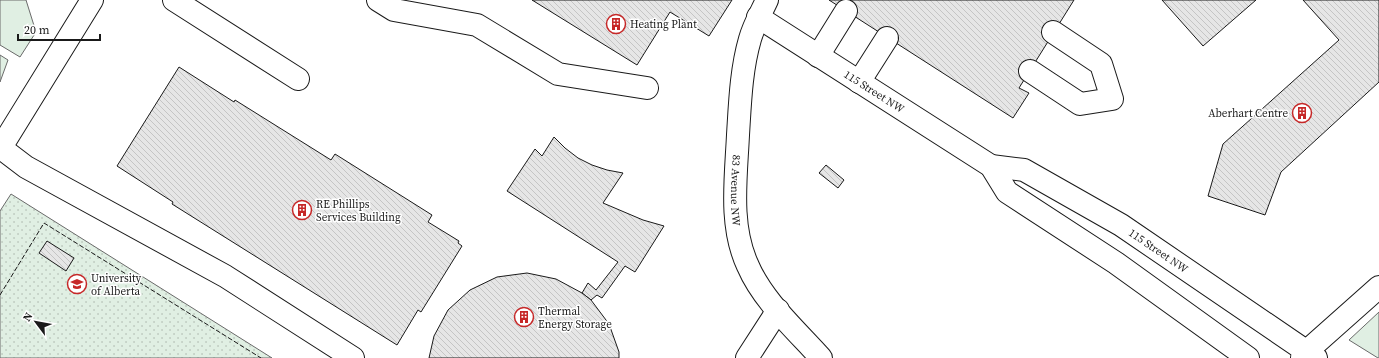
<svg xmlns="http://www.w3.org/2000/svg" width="1379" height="358" font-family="'Source Serif 4',serif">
<defs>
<pattern id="park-dots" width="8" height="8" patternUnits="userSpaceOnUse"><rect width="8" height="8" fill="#e0efe3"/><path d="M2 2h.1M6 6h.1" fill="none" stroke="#c0ccc2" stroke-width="1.8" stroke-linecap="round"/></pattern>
<pattern id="building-back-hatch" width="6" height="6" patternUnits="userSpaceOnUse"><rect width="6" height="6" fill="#e6e6e6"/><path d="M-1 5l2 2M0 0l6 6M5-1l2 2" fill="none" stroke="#c5c5c5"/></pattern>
</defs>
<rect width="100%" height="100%" fill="#fff"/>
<g fill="#e0efe3" stroke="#6a6a6a">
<polygon points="0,0 26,0 36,32 20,57 0,45"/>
<polygon points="0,55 8,60 0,82"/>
<polygon points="1379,312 1379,358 1378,358 1349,340"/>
</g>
<polygon fill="url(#park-dots)" stroke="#6a6a6a" points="11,194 272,358 0,358 0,211"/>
<g fill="url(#building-back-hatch)" stroke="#1a1a1a">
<polygon points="532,0 732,0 709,36 670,12 637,65"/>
<polygon points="829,0 1074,0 1019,88 1029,93 1013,118"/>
<polygon points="1162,0 1256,0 1203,46"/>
<polygon points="1303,0 1379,0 1379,82 1281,172 1265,215 1208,196 1223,144 1339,40"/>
<polygon points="179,67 234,102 235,100 331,160 335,154 432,215 428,222 459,241 458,243 462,246 421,312 418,310 397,345 172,204 173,202 117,166"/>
<polygon points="554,137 565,148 578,158 592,165 607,170 623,173 603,203 643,220 664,226 635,272 625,266 602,298 597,295 591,300 582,293 588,283 596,290 618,262 507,191 535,149 542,156"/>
<polygon points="826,165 844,180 838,188 819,173"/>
<polygon points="47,241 74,258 66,271 39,253"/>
<polygon points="527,273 556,279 582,293 591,300 609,324 619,352 619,358 429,358 434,336 448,310 470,290 497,277"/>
</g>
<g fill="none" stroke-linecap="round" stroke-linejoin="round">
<g stroke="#1a1a1a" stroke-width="24">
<g id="minor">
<polyline points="174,0 298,79"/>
<polyline points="378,0 394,10 477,25 558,74 647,88"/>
<path id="s1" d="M767,0C761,13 754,25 750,39C741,70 740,103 738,135C736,178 729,226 748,266C763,301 796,330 821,358"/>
<path id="s2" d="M758,17L991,166L1007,192L1116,263L1248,358"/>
<polyline points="818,56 846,11"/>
<polyline points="1030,71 1080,104 1112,99 1101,64 1053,32"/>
<polyline points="859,82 887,38"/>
<polyline points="1,148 26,167 225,276 353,358"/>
<polyline points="0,149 92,0"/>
<path id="s3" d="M991,166L1024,170L1121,225L1316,358"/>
<polyline points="747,358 778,310"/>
<polyline points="1302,358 1307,351 1379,287"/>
</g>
</g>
<use href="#minor" stroke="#fff" stroke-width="22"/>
<polyline stroke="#1a1a1a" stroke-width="1" stroke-dasharray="5 2" stroke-linecap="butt" points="0,295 44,223 261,358"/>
</g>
<defs>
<g id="building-ring" transform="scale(1)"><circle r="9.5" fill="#fff" stroke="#c62828" stroke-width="1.5"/><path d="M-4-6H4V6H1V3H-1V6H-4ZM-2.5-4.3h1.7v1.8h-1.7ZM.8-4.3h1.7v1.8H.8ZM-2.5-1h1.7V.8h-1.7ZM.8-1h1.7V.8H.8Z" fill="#c62828"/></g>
<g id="university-ring" transform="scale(1)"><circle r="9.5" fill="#fff" stroke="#c62828" stroke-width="1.5"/><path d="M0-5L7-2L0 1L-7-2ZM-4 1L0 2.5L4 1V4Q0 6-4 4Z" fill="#c62828"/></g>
</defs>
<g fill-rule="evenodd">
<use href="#building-ring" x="616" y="24"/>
<use href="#building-ring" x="1302" y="113"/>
<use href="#building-ring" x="302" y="210"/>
<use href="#university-ring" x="77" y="284"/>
<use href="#building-ring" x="524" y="317"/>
</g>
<g text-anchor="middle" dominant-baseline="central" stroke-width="3" stroke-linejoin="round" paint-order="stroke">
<g font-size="11" fill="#1a1a1a" stroke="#fff" text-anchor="start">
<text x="630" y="24">Heating Plant</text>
<text x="1288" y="113" text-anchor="end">Aberhart Centre</text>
<text x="316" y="204">RE Phillips<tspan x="316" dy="13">Services Building</tspan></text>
<text x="91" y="278">University<tspan x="91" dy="13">of Alberta</tspan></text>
<text x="538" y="311">Thermal<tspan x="538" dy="13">Energy Storage</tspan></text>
</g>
<g font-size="11" fill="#1a1a1a" stroke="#fff">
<text stroke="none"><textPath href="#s2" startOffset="138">115 Street NW</textPath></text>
<text stroke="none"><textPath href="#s1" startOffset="195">83 Avenue NW</textPath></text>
<text stroke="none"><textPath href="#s3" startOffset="190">115 Street NW</textPath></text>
</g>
</g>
<g transform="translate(36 322) rotate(302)" stroke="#ffffff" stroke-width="3" paint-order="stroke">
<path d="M0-3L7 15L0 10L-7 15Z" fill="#1a1a1a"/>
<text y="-6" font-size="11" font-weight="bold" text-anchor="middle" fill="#1a1a1a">N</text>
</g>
<path d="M18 34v6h82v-6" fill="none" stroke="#1a1a1a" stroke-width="2"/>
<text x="24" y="34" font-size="12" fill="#1a1a1a" stroke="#ffffff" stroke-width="3" paint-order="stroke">20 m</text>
</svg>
